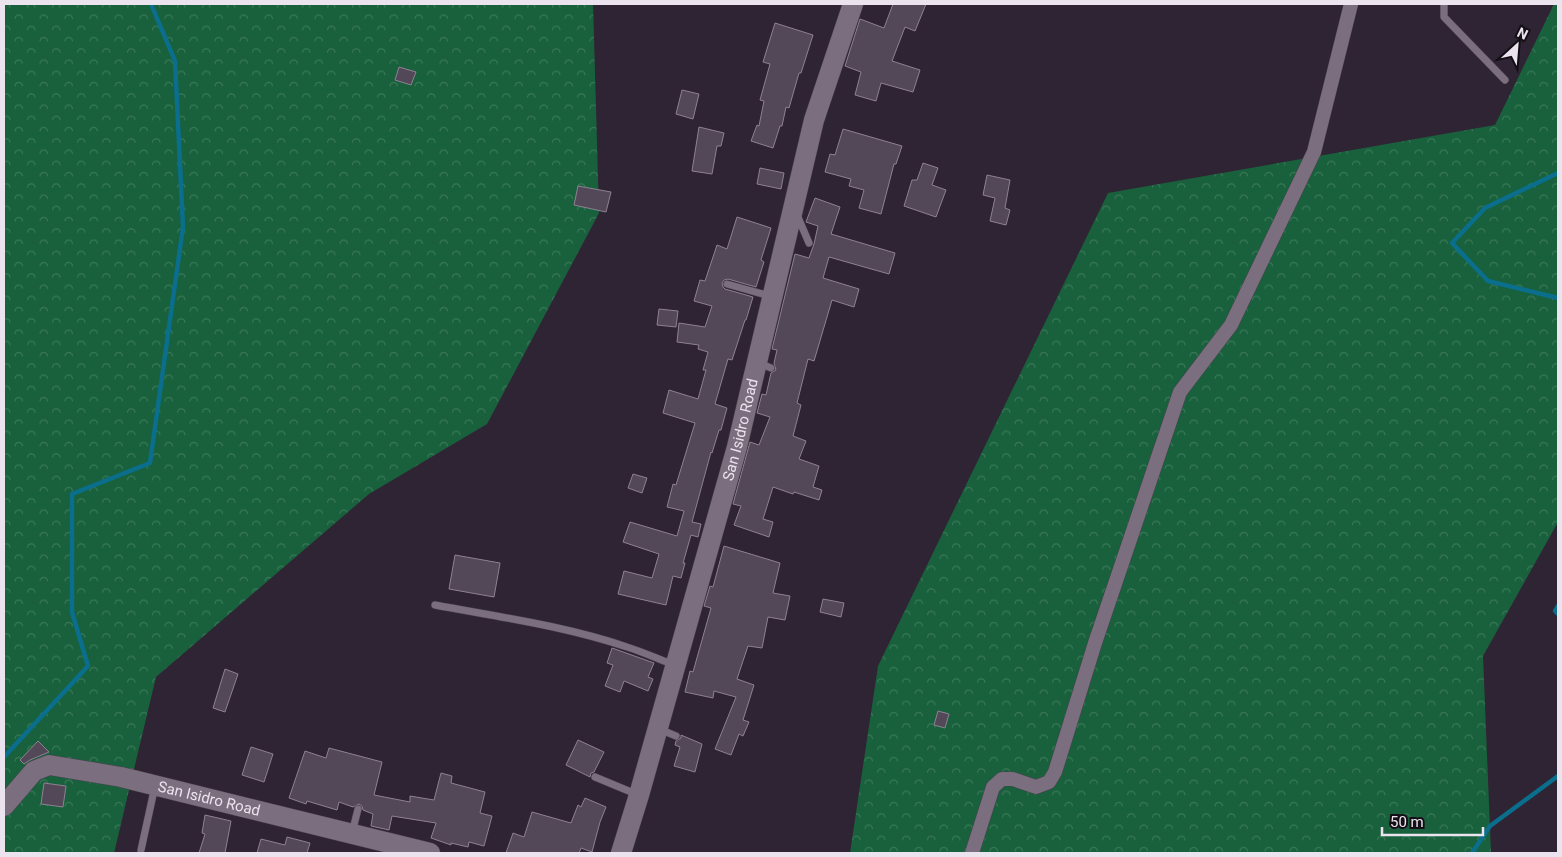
<svg xmlns="http://www.w3.org/2000/svg" width="1562" height="857" font-family="Roboto,sans-serif">
<defs>
<pattern id="forest-crowns" width="20" height="18" patternUnits="userSpaceOnUse" patternTransform="scale(1.25)"><rect width="20" height="18" fill="#18613c"/><path d="M2 6a3 3 0 1 1 6 0M12 15a3 3 0 1 1 6 0" fill="none" stroke="#3a7858"/></pattern>
</defs>
<rect width="100%" height="100%" fill="#2f2433"/>
<g fill="url(#forest-crowns)">
<polygon points="4,4 593,4 599,213 487,424 369,494 156,677 114,853 4,853"/>
<polygon points="1554,4 1558,4 1558,522 1483,656 1491,853 850,853 878,666 1108,193 1495,125"/>
</g>
<g fill="none" stroke-linecap="round" stroke-linejoin="round">
<g stroke="#0a6e8c" stroke-width="4.5">
<polyline points="1558,173 1485,208 1452,243 1488,281 1558,298"/>
<polyline points="1558,606 1555,611 1558,614"/>
<polyline points="4,757 88,666 72,612 72,494 150,463 183,227 175,61 151,4"/>
<polyline points="1472,853 1490,826 1558,776"/>
</g>
</g>
<g fill="#534858" stroke="#8e8193">
<polygon points="893,4 926,4 915,31 905,27 892,61 920,70 913,92 881,83 876,101 855,95 861,72 845,66 860,19 884,28"/>
<polygon points="775,23 813,35 801,73 799,73 789,108 786,107 782,126 780,126 773,148 751,141 757,125 759,126 764,101 760,100 770,64 763,62"/>
<polygon points="399,67 416,72 411,85 395,80"/>
<polygon points="682,90 699,94 693,119 676,114"/>
<polygon points="699,127 724,133 721,146 717,146 712,174 692,171"/>
<polygon points="843,129 902,146 896,164 894,164 881,214 859,208 864,190 849,186 851,179 825,172 830,154 835,155"/>
<polygon points="923,163 938,168 932,185 946,190 936,217 904,206 912,180 917,180"/>
<polygon points="760,168 784,173 781,189 757,184"/>
<polygon points="987,175 1010,180 1005,208 1010,210 1006,225 990,221 995,198 983,195"/>
<polygon points="578,186 611,192 606,212 574,205"/>
<polygon points="815,198 840,207 831,234 895,253 889,274 829,257 823,278 859,289 854,307 832,300 814,361 808,359 797,403 801,405 793,436 806,441 799,459 819,466 813,487 822,490 819,500 794,492 793,494 773,487 763,519 773,522 769,537 734,525 741,506 733,504 750,442 759,445 770,417 757,413 762,394 766,395 771,373 776,370 774,363 777,350 772,349 795,254 809,258 814,244 818,226 806,222"/>
<polygon points="737,217 771,228 761,260 764,262 756,287 728,279 724,280 722,283 723,287 725,289 753,297 746,320 745,320 732,360 728,359 715,404 727,408 721,430 719,430 712,453 711,452 692,522 701,524 698,537 691,535 683,563 685,563 681,578 673,576 666,605 618,594 624,571 652,578 659,554 623,542 630,522 677,536 684,511 667,507 673,484 676,485 695,423 663,413 669,390 698,399 706,370 703,370 708,352 698,349 699,345 677,342 679,323 705,327 712,306 694,301 700,280 705,281 717,245 727,249"/>
<polygon points="659,309 678,311 676,327 657,325"/>
<polygon points="633,474 647,478 642,493 628,488"/>
<polygon points="724,546 780,563 773,593 790,596 785,620 768,617 762,648 748,646 737,679 754,685 743,720 749,722 743,736 739,734 731,755 715,749 736,697 714,691 713,698 685,692 690,671 693,672 711,608 704,606 710,586 713,587"/>
<polygon points="455,555 500,563 494,597 449,589"/>
<polygon points="823,599 844,603 841,617 820,612"/>
<polygon points="612,648 654,663 648,677 653,679 648,691 624,681 620,692 605,686 613,665 607,663"/>
<polygon points="225,669 238,674 225,712 213,708"/>
<polygon points="938,711 949,714 945,728 934,725"/>
<polygon points="681,735 702,744 695,772 674,766 680,747 675,745 676,741 681,738"/>
<polygon points="578,740 604,752 594,772 591,773 590,777 566,765"/>
<polygon points="38,741 49,752 30,760 24,764 20,760"/>
<polygon points="251,747 273,754 264,782 242,775"/>
<polygon points="329,748 382,762 374,795 410,802 410,796 434,800 441,773 452,776 451,783 485,792 480,813 492,816 484,846 469,842 468,847 451,843 451,845 431,838 436,823 392,816 389,830 371,826 373,814 363,810 362,806 359,804 353,807 339,802 337,810 307,801 306,804 289,798 305,751 326,758"/>
<polygon points="44,783 66,786 63,807 41,804"/>
<polygon points="585,798 606,807 600,822 592,852 581,848 579,853 506,853 513,833 524,837 532,812 571,823 578,805 581,807"/>
<polygon points="205,815 231,821 225,853 199,853 205,834 202,833"/>
<polygon points="287,837 310,843 307,853 257,853 261,839 285,845"/>
</g>
<g fill="none" stroke-linecap="round" stroke-linejoin="round">
<g stroke="#4a414d" stroke-width="8">
<g id="lane">
<polyline points="1444,4 1444,17 1505,80"/>
<polyline points="797,215 809,243"/>
<polyline points="727,284 770,296"/>
<polyline points="759,363 771,368"/>
<path d="M435,605C499,617 565,626 627,647C643,652 658,659 674,665"/>
<polyline points="659,729 676,736"/>
<polyline points="595,777 636,794"/>
<polyline points="352,833 358,809"/>
<polyline points="141,850 155,786"/>
</g>
</g>
<g stroke="#4a414d" stroke-width="15">
<polyline id="street" points="972,853 993,787 1002,779 1013,779 1036,787 1049,782 1055,772 1095,643 1180,392 1231,325 1314,152 1351,4"/>
</g>
<g stroke="#4a414d" stroke-width="21">
<g id="secondary">
<path id="s1" d="M4,806L34,771L49,765L121,777L430,853"/>
<path id="s2" d="M621,853L639,795L737,447L814,120L853,4"/>
</g>
</g>
<use href="#lane" stroke="#7a6e7f" stroke-width="7"/>
<use href="#street" stroke="#7a6e7f" stroke-width="14"/>
<use href="#secondary" stroke="#7a6e7f" stroke-width="20"/>
</g>
<g text-anchor="middle" dominant-baseline="central" stroke-width="4" stroke-linejoin="round" paint-order="stroke">
<g font-size="15" fill="#ebe4ee" stroke="#140f16">
<text stroke="none"><textPath href="#s2" startOffset="440">San Isidro Road</textPath></text>
<text stroke="none"><textPath href="#s1" startOffset="226">San Isidro Road</textPath></text>
</g>
</g>
<rect width="1562" height="857" fill="none" stroke="#ebe4ee" stroke-width="10"/>
<g transform="translate(1517 45) rotate(26)" stroke="#140f16" stroke-width="4" paint-order="stroke">
<path d="M0-4L9 19L0 12L-9 19Z" fill="#ebe4ee"/>
<text y="-8" font-size="14" font-weight="bold" text-anchor="middle" fill="#ebe4ee">N</text>
</g>
<path d="M1382 827v8h101v-8" fill="none" stroke="#ebe4ee" stroke-width="2.5"/>
<text x="1390" y="827" font-size="15" fill="#ebe4ee" stroke="#140f16" stroke-width="4" paint-order="stroke">50 m</text>
</svg>
